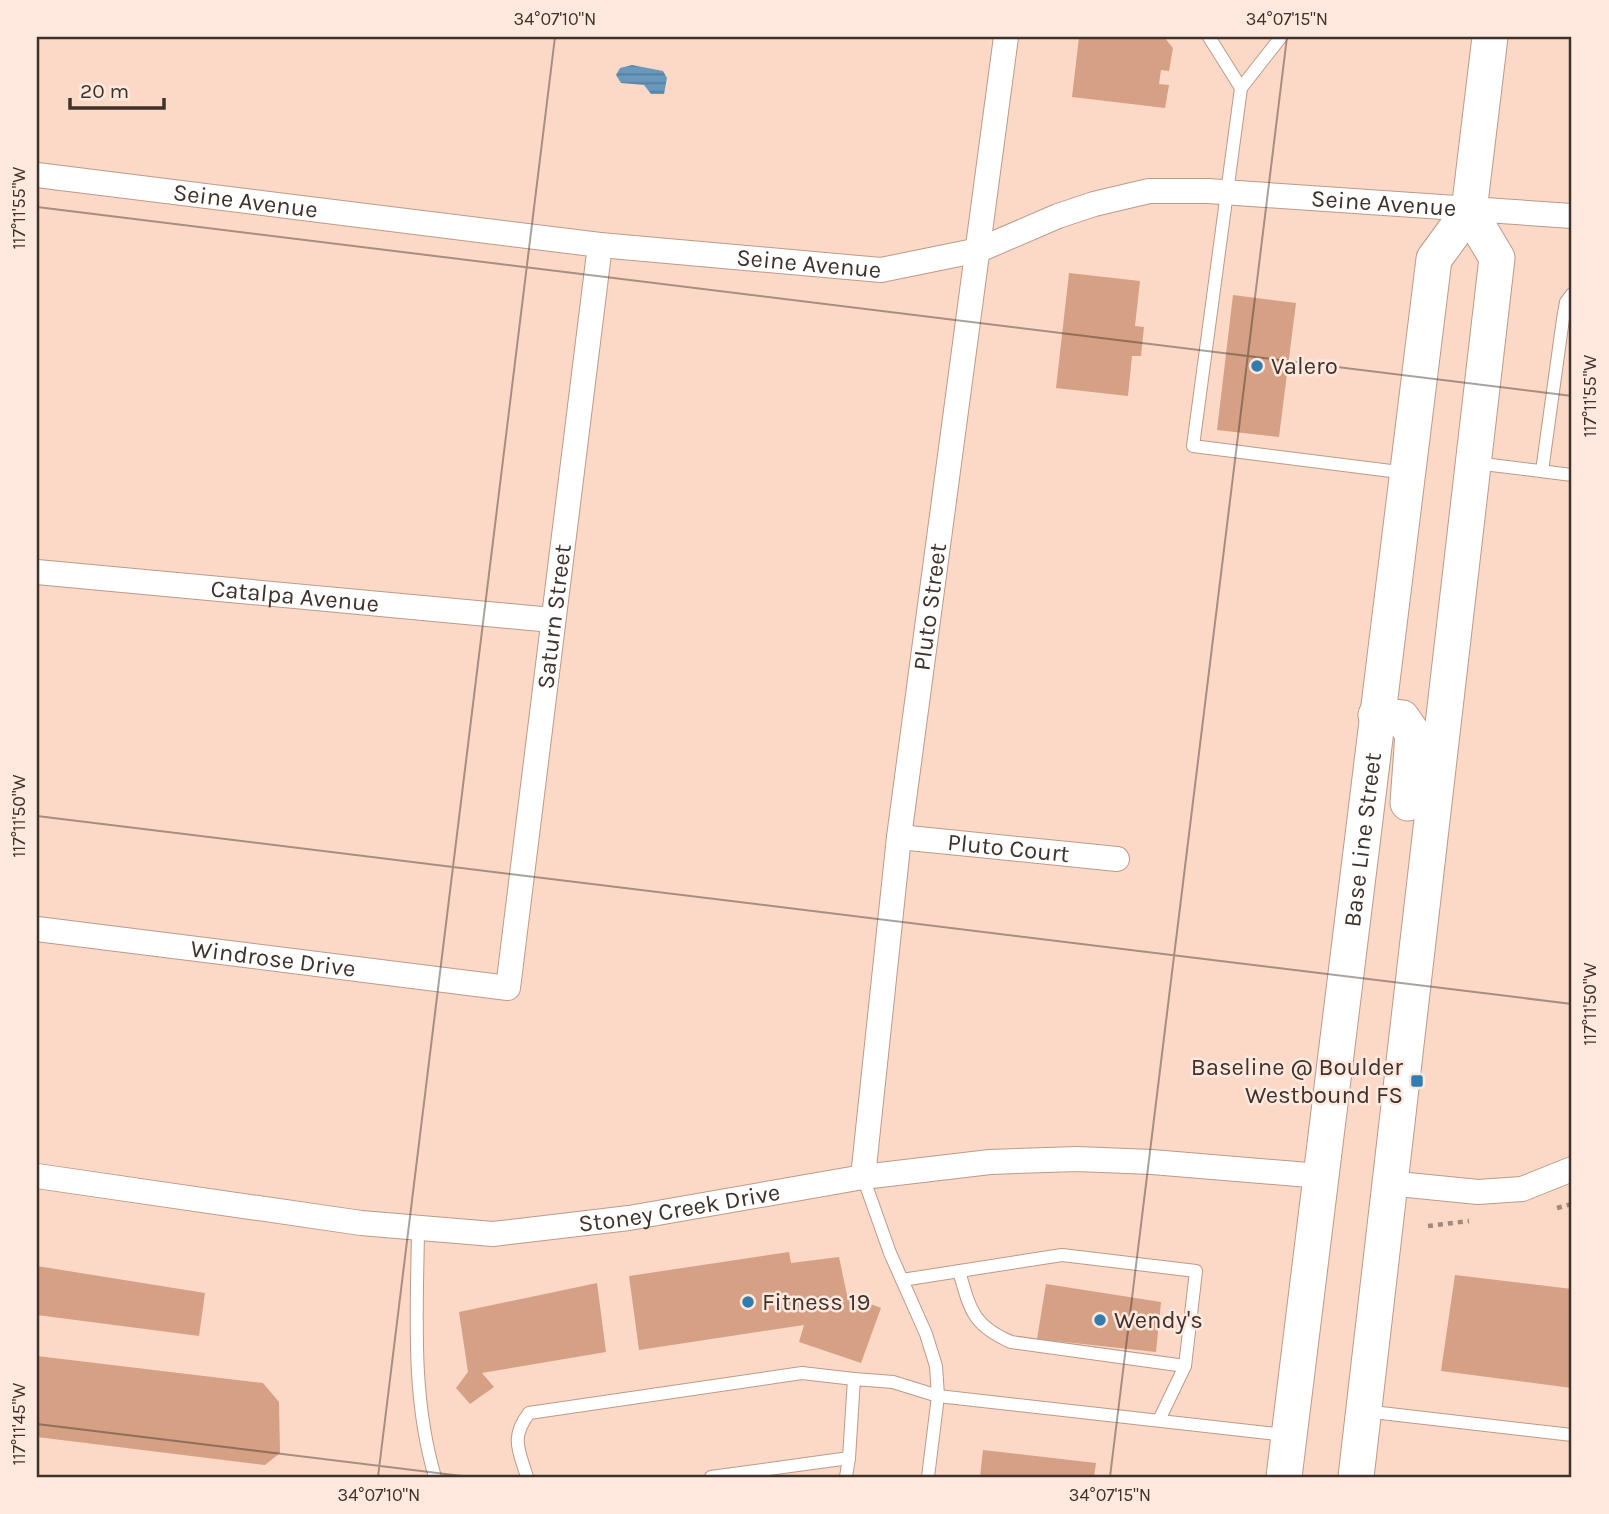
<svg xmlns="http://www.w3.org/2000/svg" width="1609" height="1514" font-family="Karla,sans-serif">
<defs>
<pattern id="water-rules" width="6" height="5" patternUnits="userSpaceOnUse" patternTransform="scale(1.75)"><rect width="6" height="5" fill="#6998bd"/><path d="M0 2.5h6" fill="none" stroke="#587d9a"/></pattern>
</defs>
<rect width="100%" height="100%" fill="#fcd9c7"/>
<polygon fill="url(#water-rules)" points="632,65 663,71 667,78 664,94 651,94 644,85 621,83 616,75 620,68"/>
<g fill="#d5a084">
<polygon points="1079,37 1164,37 1173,48 1169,71 1161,70 1159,84 1169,85 1165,108 1072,97"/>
<polygon points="1069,273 1140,281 1135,326 1144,327 1141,356 1132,356 1128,396 1056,388"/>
<polygon points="1233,295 1296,303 1279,437 1217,430"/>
<polygon points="789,1252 791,1263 839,1257 847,1295 881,1308 861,1363 799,1342 804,1325 639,1350 629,1276"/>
<polygon points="37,1266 205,1293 199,1336 37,1315"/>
<polygon points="1455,1275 1572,1289 1572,1388 1441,1371"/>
<polygon points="597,1283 606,1352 482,1373 494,1387 470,1404 456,1388 468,1372 459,1312"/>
<polygon points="1046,1284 1161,1302 1156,1352 1037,1339"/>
<polygon points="37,1356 263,1383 279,1402 280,1453 265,1465 37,1437"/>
<polygon points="983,1450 1096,1463 1094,1477 980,1477"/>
</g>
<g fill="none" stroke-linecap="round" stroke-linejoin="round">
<g stroke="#bb9a8a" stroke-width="14">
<g id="service">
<polyline points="1209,37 1241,88 1193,446 1407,473"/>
<polyline points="1241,88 1281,37"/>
<polyline points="1475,463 1572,475"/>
<polyline points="1542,471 1563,319 1566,302 1572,294"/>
<polyline points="863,1177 890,1253 926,1334 936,1366 938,1396 928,1477"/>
<path d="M418,1229C417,1313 411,1396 435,1477"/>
<path d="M959,1271C970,1309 972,1325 1011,1342L1185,1366"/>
<polyline points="902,1280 1062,1255 1196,1271 1185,1366 1159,1420"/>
<polyline points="1364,1411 1572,1435"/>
<path d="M527,1477C519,1450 510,1438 529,1413L802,1373L854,1379"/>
<polyline points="711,1477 849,1458 854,1379 893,1382 938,1396 1285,1435"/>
<polyline points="846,1477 849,1458"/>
</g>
</g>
<g stroke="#bb9a8a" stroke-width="26">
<g id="minor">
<path id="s1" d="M37,175L600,245L881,270L979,250L1058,216L1094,204L1149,191H1208L1572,216"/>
<path id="s2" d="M37,572L552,620"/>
<path id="s3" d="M899,837L1117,859"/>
<path id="s4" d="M37,929L508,988L600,245"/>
<path id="s5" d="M37,1176L361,1223L493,1234L629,1218L863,1177L990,1162L1077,1159L1152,1162L1321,1176"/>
<path id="s6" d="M863,1177L899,837L1006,37"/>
<polyline points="1388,1183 1478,1192 1522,1189 1572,1169"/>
</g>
</g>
<g stroke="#bb9a8a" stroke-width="37">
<g id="secondary">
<polyline points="1376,715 1402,718 1413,734 1408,803"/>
<path id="s7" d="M1284,1477L1434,259L1469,211L1490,37"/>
<polyline points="1356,1477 1497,258 1469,211"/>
</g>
</g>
<g stroke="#a1897c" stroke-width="4.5" stroke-dasharray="5 5" stroke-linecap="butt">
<polyline points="1557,1208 1572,1204"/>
<polyline points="1428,1226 1469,1221"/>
</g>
<use href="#service" stroke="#fff" stroke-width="12"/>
<use href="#minor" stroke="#fff" stroke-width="24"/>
<use href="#secondary" stroke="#fff" stroke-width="35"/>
</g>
<path fill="none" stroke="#3f322b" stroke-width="2" stroke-opacity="0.45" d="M37,207L1572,396M37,816L1572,1004M37,1424L470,1477M378,1477L555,37M1110,1477L1287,37"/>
<g fill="#337cb0" stroke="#ffe9df" stroke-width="2.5">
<circle cx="1257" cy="366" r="7"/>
<rect x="1410" y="1074" width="14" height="14" rx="3.5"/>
<circle cx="748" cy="1302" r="7"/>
<circle cx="1100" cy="1320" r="7"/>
</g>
<g text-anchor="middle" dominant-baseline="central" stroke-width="5" stroke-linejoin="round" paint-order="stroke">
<g font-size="24" fill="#3f322b" stroke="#ffe9df">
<text stroke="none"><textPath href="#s1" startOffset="210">Seine Avenue</textPath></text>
<text stroke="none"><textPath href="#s1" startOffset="1365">Seine Avenue</textPath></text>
<text stroke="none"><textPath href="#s1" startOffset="777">Seine Avenue</textPath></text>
<text stroke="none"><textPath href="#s2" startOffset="259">Catalpa Avenue</textPath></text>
<text stroke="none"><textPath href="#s6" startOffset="574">Pluto Street</textPath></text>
<text stroke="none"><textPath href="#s4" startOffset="849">Saturn Street</textPath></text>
<text stroke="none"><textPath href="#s7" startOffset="642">Base Line Street</textPath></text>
<text stroke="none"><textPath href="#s3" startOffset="110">Pluto Court</textPath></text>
<text stroke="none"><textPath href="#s4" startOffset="238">Windrose Drive</textPath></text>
<text stroke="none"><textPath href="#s5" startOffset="648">Stoney Creek Drive</textPath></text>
</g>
<g font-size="24" fill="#3f322b" stroke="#ffe9df" text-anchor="start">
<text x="1271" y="366">Valero</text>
<text x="1403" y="1067" text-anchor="end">Baseline @ Boulder<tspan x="1403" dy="28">Westbound FS</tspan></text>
<text x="762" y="1302">Fitness 19</text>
<text x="1114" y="1320">Wendy's</text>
</g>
</g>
<rect width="1609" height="1514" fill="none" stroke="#ffe9df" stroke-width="77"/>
<path d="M70 98v10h94v-10" fill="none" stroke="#3f322b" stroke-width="3.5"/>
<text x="80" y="98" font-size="21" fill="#3f322b" stroke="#ffe9df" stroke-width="5" paint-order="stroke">20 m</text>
<rect x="38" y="38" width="1532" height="1438" fill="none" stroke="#3f322b" stroke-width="2.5"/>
<g font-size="18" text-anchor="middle" fill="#3f322b">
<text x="555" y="25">34°07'10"N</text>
<text x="1287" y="25">34°07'15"N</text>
<text transform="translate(19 208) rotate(-90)" y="6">117°11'55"W</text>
<text transform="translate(1590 396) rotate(-90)" y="6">117°11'55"W</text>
<text transform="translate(19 816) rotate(-90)" y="6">117°11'50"W</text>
<text transform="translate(1590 1004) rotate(-90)" y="6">117°11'50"W</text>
<text transform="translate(19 1424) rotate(-90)" y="6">117°11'45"W</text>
<text x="379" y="1501">34°07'10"N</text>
<text x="1110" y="1501">34°07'15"N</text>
</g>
</svg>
